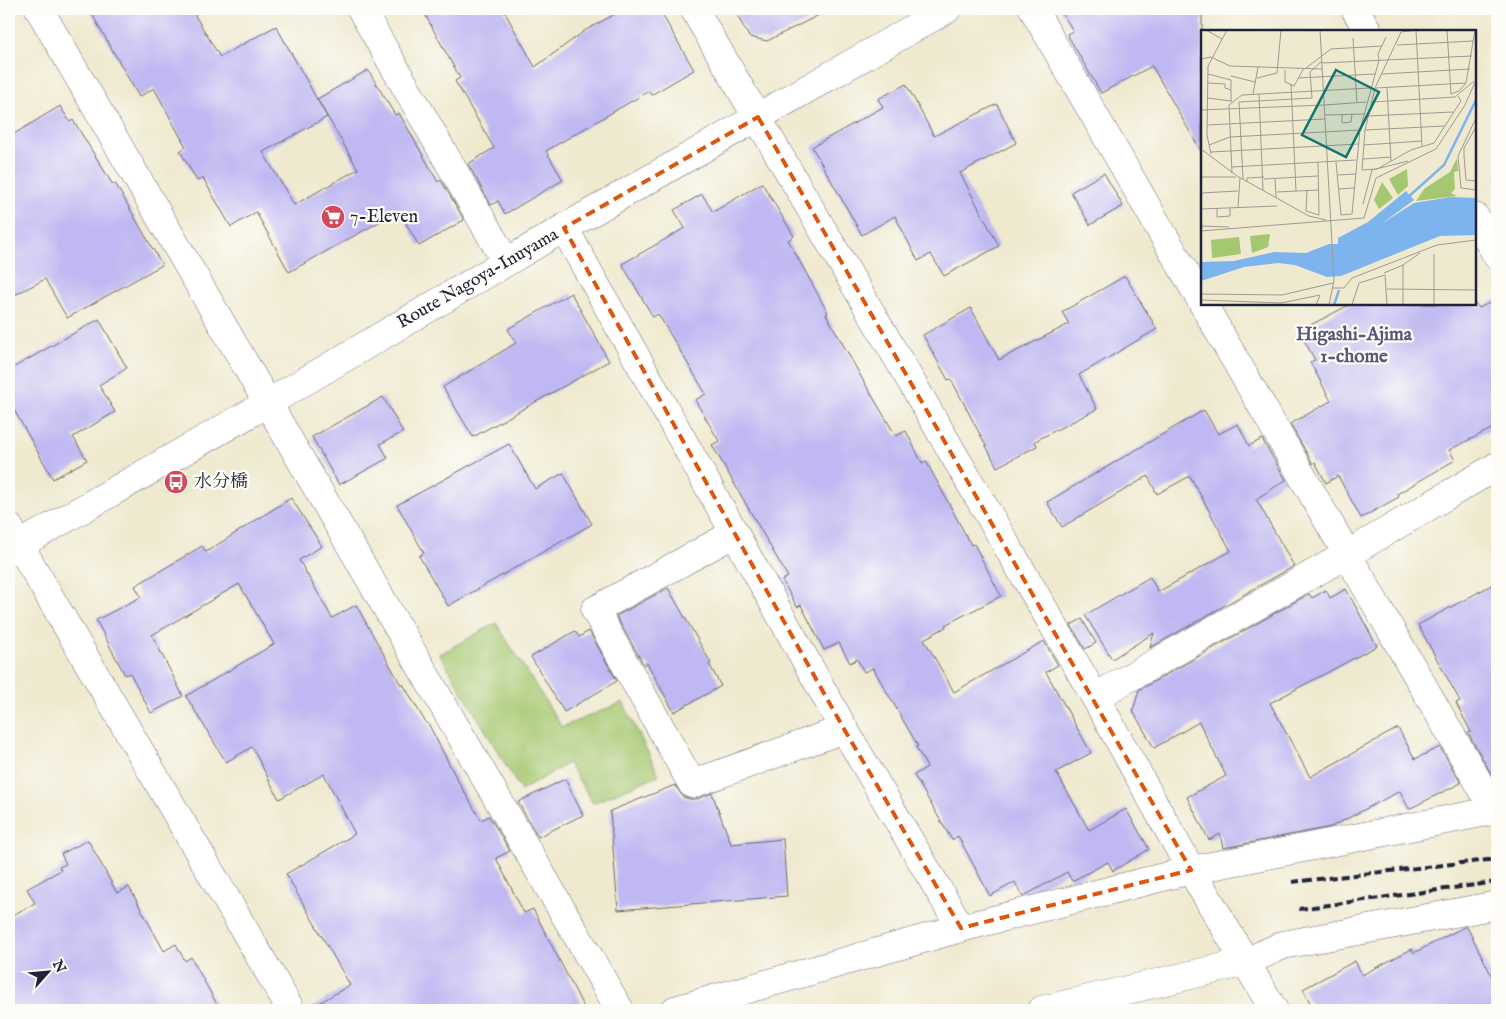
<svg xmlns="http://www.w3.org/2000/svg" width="1506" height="1019" font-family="'IM FELL English','Noto Serif JP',serif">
<rect width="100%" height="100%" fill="#fdfcf7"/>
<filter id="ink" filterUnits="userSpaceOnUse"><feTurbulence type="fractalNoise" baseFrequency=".02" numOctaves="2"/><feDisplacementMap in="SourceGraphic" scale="10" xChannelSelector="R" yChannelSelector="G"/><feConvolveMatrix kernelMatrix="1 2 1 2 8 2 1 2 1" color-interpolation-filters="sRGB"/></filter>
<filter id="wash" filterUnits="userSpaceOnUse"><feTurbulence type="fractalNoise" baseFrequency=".0096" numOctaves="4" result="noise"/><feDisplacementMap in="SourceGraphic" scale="20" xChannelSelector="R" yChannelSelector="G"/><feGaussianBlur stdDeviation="1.12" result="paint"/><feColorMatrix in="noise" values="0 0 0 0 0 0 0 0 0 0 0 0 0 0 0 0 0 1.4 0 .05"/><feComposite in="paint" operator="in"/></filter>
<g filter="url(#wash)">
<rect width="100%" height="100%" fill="#efe9cf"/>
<polygon fill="#a5c770" stroke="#647456" points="496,623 562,727 623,702 659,775 593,803 568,763 521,791 440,654"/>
<g id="blocks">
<g fill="#bfb8f2">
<polygon points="89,9 191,9 220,57 276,26 327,117 263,152 294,205 358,169 317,99 368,70 395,115 399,113 438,182 441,180 464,220 419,246 399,211 289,272 256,212 231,227 203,178 197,181 180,151 186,147 154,88 139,97"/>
<polygon points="422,9 503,9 535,67 586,30 624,9 659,9 694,70 651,95 649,91 546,151 563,180 505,214 498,201 491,205 468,164 494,148 455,81 460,78"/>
<polygon points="734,9 831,9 767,41 749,37"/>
<polygon points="1060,9 1202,9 1202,153 1152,66 1101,93 1067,34 1073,31"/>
<polygon points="906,84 934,136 997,104 1016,143 960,173 999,246 944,276 931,254 918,261 895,216 862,235 812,147 883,107 878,99"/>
<polygon points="60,106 70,122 73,120 113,185 115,183 162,265 67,318 45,279 9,298 9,137"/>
<polygon points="1104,173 1123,206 1090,225 1071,192"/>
<polygon points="762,183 794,236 788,240 828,313 826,314 864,382 896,436 906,431 922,463 926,461 971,545 974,544 1001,596 945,625 946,627 924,639 954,692 1044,641 1058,665 1046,672 1091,753 1056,772 1089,830 1126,809 1149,849 1113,871 1108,862 1072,881 1067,872 1024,896 1022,896 1015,882 990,896 958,836 952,840 914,775 927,767 916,747 918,746 873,668 864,672 857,659 850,663 839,643 824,650 801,605 797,607 782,580 788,577 712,445 719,441 695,400 706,394 658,314 653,317 622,264 685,228 674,210 702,194 713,212"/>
<polygon points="1125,276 1157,329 1079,375 1097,409 1035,441 1037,446 997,467 951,379 948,380 923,335 971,308 999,360 1069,324 1062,312"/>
<polygon points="571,293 609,361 473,437 443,387 516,343 508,329"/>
<polygon points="1497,299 1497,426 1449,450 1455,460 1397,494 1399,497 1361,518 1338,476 1326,483 1315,462 1313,464 1290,424 1331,401 1310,362 1315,360 1299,331 1351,304 1476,304 1479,308"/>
<polygon points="99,319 127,368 99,385 115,412 73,437 87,460 53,479 9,401 9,370"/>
<polygon points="383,397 403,432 380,444 388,458 339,485 312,437"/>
<polygon points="1204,410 1218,434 1238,424 1249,446 1262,439 1286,480 1256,499 1294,566 1150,648 1154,633 1112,659 1085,615 1150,577 1158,592 1231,551 1190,476 1157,494 1148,476 1062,527 1047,502"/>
<polygon points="509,444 535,489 563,473 592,524 448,606 419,556 424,553 397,505"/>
<polygon points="291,498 322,546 299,560 332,618 356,605 401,685 403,684 426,723 428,723 458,781 481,820 489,816 510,851 496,858 524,913 533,909 585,1010 307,1010 350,985 286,874 355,834 324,774 279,799 252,747 226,762 186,696 274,644 239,584 152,635 183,696 151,713 130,673 125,675 96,620 141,597 135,586 202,546 206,552"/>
<polygon points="1497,582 1497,784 1468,733 1471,732 1456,703 1460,701 1418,625"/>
<polygon points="668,588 711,663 709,664 721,686 674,712 647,663 644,665 616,616"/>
<polygon points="1346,589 1377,646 1270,703 1310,777 1398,728 1415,759 1440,747 1461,783 1409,809 1400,791 1331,827 1223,848 1220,834 1209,840 1187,797 1226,776 1199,722 1154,748 1133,711 1139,690 1309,594 1312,598 1326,590 1330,598"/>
<polygon points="1082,619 1096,643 1085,649 1071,625"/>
<polygon points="575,631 579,637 589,631 617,681 564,712 531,657"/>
<polygon points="565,779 583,815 538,837 518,802"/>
<polygon points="675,785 683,797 690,799 697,799 712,793 731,844 783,839 787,896 618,910 610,811"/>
<polygon points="88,840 117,893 129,887 164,951 176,944 185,961 191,957 220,1010 9,1010 9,917 35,903 27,889 61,870 59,867 66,864 61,854"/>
<polygon points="1464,927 1467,927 1497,986 1497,1010 1314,1010 1303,989 1355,961 1362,975 1412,949 1414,953"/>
</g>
</g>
</g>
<g filter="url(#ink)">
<use href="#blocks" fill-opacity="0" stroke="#6a686f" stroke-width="1"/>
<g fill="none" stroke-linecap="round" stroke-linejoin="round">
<g stroke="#6a686f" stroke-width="29">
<g id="street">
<polyline points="39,9 620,1010"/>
<polyline points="361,9 506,262"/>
<polyline points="1033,9 1202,302"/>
<polyline points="1355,9 1368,31"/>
<polyline points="1475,217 1497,256"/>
<polyline points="564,228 844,729 961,928"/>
<polyline points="1203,304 1495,811"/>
<polyline points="9,527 291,1010"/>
<polyline points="735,533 595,610 692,784 844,729"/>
<polyline points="1095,697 1348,554 1497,466"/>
<polyline points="675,1010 961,928 1191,870 1497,810"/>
<polyline points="1042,1010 1246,962 1283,945 1497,905"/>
</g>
</g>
<g stroke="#6a686f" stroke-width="29">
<g id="secondary">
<polyline points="694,9 1095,697 1191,870 1274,1010"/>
<polyline points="9,551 268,403 564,228 947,9"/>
</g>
</g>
<use href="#street" stroke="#fff" stroke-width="28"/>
<use href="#secondary" stroke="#fff" stroke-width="28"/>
<g stroke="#22223b" stroke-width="4" stroke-dasharray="8 4" stroke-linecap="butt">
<polyline points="1292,882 1497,859"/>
<polyline points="1299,909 1497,882"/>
</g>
</g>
</g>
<path fill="none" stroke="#de560e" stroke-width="4" stroke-dasharray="10 6" stroke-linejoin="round" d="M758,117L1191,870L961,928L844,729L564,228Z"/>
<defs>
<g id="supermarket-disc" transform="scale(1.25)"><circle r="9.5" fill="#d1495b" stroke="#fdfcf7"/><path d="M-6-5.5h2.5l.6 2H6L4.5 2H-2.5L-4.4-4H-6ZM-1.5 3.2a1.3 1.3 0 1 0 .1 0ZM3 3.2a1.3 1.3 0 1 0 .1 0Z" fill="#fff"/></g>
<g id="bus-disc" transform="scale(1.25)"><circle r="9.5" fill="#d1495b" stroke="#fdfcf7"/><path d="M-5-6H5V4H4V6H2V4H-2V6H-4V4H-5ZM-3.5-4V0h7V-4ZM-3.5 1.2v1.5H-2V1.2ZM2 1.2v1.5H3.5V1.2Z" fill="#fff"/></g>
</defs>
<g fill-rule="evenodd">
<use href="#supermarket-disc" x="333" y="217"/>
<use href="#bus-disc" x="176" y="482"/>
</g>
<g text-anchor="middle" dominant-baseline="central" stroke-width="4.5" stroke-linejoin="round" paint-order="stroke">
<g font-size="18" fill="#22223b" stroke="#fdfcf7" text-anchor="start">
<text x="350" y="217">7-Eleven</text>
<text x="194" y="482">水分橋</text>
</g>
<g font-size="18" fill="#22223b" stroke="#fdfcf7">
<text transform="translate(478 279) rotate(-30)">Route Nagoya-Inuyama</text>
</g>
<g font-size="19" font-weight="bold" fill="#59567b" stroke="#fdfcf7">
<text x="1354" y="335">Higashi-Ajima<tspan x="1354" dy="22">1-chome</tspan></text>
</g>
</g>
<g transform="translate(1201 30)">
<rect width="275" height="275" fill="#efe9cf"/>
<path d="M256,128L257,141L253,142L254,159L250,163L256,166L215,171L223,159L249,142ZM206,139L207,156L197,165L188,149ZM181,152L192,168L178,179L173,170ZM69,204L67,217L51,223L49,206ZM38,207L40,224L11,228L10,210Z" fill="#a5c770"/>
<path d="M205,161L213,170L180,194L213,173L250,167L275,168V205L239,206L140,246L126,247L94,235L77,233L43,237L0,251V232L33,231L73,222L105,223L128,214H137V208L167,192Z" fill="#7eb4ed"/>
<path fill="none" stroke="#7eb4ed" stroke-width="2.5" d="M206,168L243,135L275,70M133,275L138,260"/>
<path fill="none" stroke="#9d9994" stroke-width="1" d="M5,0L21,9M119,0L133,250L128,275M215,0L221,116M218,0L200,2L174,58L164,100L161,140L176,139L210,120L233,113L260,71L257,66M246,0L250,64M152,8L156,73M196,15L272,11M0,29L10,27L29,36L121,39M121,33L271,26M105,38L130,19L181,16M84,40V52L93,56L103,38M7,44L30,50V60M181,44L269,39M30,46L54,52M56,48L76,43L80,0M97,48L174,44M7,53L24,54V58L30,60V72M90,54L95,161M175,58L265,53M186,58L190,131M52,64L57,37M58,64L62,160M250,64L258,61L265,53L274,0M7,68L30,71M171,72L254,67L273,51M124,75L165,72M0,80L123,75M124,85L163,84M141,85V93L150,92L151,84M167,86L252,82M275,88L257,126L260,158L275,160M6,95L124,89M275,97L263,118V126L265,150L275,151M164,100L243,96M8,115L29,107L159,100M163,115L221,111M0,119L36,146L108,186L125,190M10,122L157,114M10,124L6,105L7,36L26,0M162,129L190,127M135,132L140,185L151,184L159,100L178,30L177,24L185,7M31,137L155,130M31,143L28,75L41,65L169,58M136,145L154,144M0,147H35M74,148L75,168M42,149L38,72L111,68L109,42L121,31M63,149L117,146M46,151V148L63,147M137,159L153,158M106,160L105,181L118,185L117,132M76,162L118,160M0,163L37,161M162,174L171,140L207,131M37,177L39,148M16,178V187L29,186V178M0,179L76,176M0,196L28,197M0,201L163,188L175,148L235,119L264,75L275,50M233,224V275M183,243L202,235M132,258H143L151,248L236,215L275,210M186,259L275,260M0,264L81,265L132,253M0,270L80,273L119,265L115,275M151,275L158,253L184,245L186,275M202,275V235L219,223"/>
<path fill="#0f766e" fill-opacity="0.15" stroke="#0f766e" stroke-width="2.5" d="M135,40L178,62L145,127L101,105Z"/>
<rect width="275" height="275" fill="none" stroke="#22223b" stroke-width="2.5"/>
</g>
<rect width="1506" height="1019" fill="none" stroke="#fdfcf7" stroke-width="30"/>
<g transform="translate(48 972) rotate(63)" stroke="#fdfcf7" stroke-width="4" paint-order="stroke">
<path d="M0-4L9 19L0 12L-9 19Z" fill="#22223b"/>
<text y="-8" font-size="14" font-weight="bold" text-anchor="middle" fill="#22223b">N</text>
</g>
</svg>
